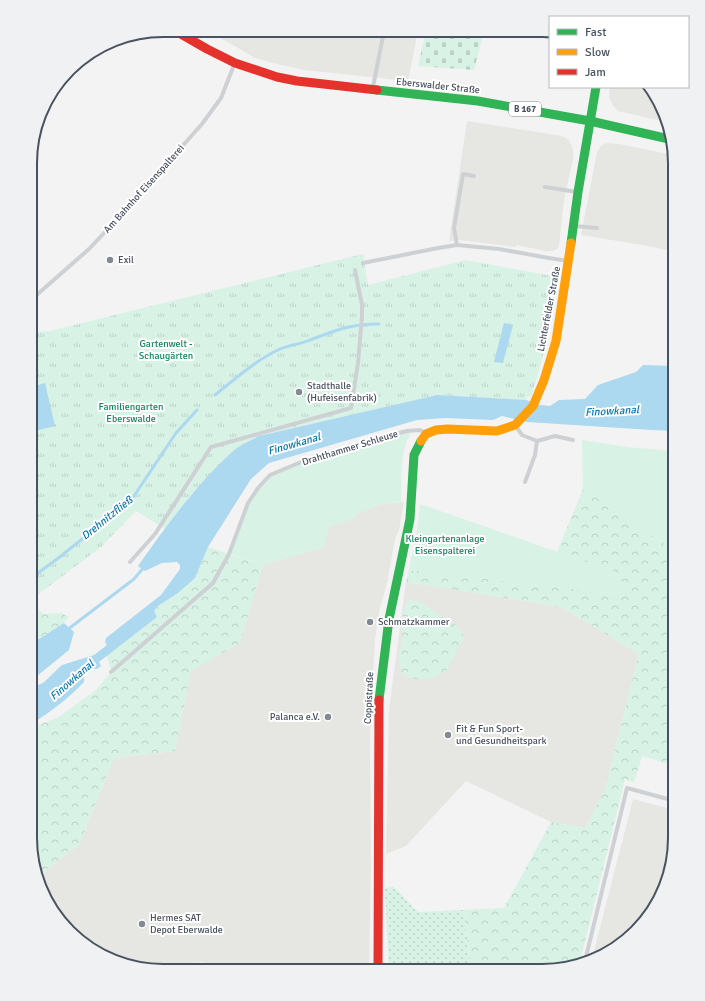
<svg xmlns="http://www.w3.org/2000/svg" width="705" height="1001" font-family="Signika,sans-serif">
<defs>
<pattern id="grass-dots" width="8" height="8" patternUnits="userSpaceOnUse"><rect width="8" height="8" fill="#d8f2e5"/><path d="M2 2h.1M6 6h.1" fill="none" stroke="#bbd1c7" stroke-width="1.8" stroke-linecap="round"/></pattern>
<pattern id="forest-crowns" width="20" height="18" patternUnits="userSpaceOnUse"><rect width="20" height="18" fill="#d8f2e5"/><path d="M2 6a3 3 0 1 1 6 0M12 15a3 3 0 1 1 6 0" fill="none" stroke="#bbd1c7"/></pattern>
<pattern id="cemetery-stones" width="16" height="16" patternUnits="userSpaceOnUse"><rect width="16" height="16" fill="#d8f2e5"/><path d="M2 7V4a2 2 0 0 1 4 0v3zM10 15v-3a2 2 0 0 1 4 0v3z" fill="#bbd1c7"/></pattern>
<pattern id="park-tufts" width="24" height="20" patternUnits="userSpaceOnUse"><rect width="24" height="20" fill="#d8f2e5"/><path d="M3 7l-1-3M5 7V3M7 7l1-3M15 17l-1-3M17 17v-4M19 17l1-3" fill="none" stroke="#bbd1c7"/></pattern>
</defs>
<rect width="100%" height="100%" fill="#f3f3f3"/>
<g fill="#e6e6e2">
<polygon points="215,30 418,31 408,81 304,70 277,64 255,58 238,48 213,34"/>
<polygon points="610,87 647,87 661,104 665,122 618,111 612,104 609,96"/>
<polygon points="467,121 556,135 564,137 569,140 572,147 574,155 564,200 559,246 557,249 553,251 545,251 517,245 516,247 459,240 449,241"/>
<polygon points="607,143 619,144 673,155 675,163 675,252 648,246 581,235 597,152 601,146"/>
<polygon points="404,502 399,530 395,539 387,583 379,612 375,640 370,738 371,860 369,971 245,970 200,962 187,968 186,970 146,970 89,948 44,897 39,875 79,845 114,758 175,751 191,670 240,643 263,565 324,547 328,527 356,518 357,513 382,504"/>
<polygon points="406,582 561,607 639,654 605,790 585,828 551,822 466,781 406,846 386,854 389,709"/>
<polygon points="633,799 675,810 675,847 652,912 601,957 592,959"/>
</g>
<polygon fill="url(#grass-dots)" points="393,886 418,912 463,910 470,959 463,971 389,971 385,889"/>
<g fill="url(#forest-crowns)">
<polygon points="583,489 675,551 675,766 642,756 634,782 625,779 580,962 542,971 463,971 470,959 463,910 504,908 551,822 585,828 605,790 639,654 561,607 406,582 409,570 616,594 624,575 557,552"/>
<polygon points="208,547 263,565 240,643 191,671 175,751 114,758 79,845 39,875 30,838 30,728 57,718 96,690 111,672 107,655 157,617 154,611 158,606 178,593 195,578"/>
<path d="M411,599L424,604L439,615L455,624L464,636C464,642 460,645 457,650C454,656 452,664 447,669C437,681 414,681 402,675L399,660L403,627V612L407,602Z"/>
<polygon points="30,600 43,614 62,613 68,617 64,623 30,647"/>
</g>
<polygon fill="url(#cemetery-stones)" points="426,31 484,31 474,70 418,66"/>
<path fill="url(#park-tufts)" d="M363,254L368,285L466,260L558,277C552,317 544,358 531,397L528,396L526,400L437,395L259,436L233,451L189,497L165,529L136,511L101,547L32,599L30,596L31,332L50,331Z"/>
<g fill="#d8f2e5">
<path d="M409,432L410,435C399,454 402,480 401,502L382,504L357,513L356,518L329,527L324,547L263,565L231,554L244,509L267,475L362,443Z"/>
<polygon points="582,440 627,447 675,451 675,551 583,489"/>
<polygon points="420,504 624,575 616,594 409,570 418,524"/>
</g>
<g fill="#acd8f0">
<polygon points="504,323 513,325 503,363 494,362"/>
<path d="M643,365L673,366L675,369V431L652,430L527,422L502,416L493,420L445,418L417,420L269,463L251,479L208,547L195,578L178,593L158,606L154,611L157,617L99,662L101,666L97,669L91,668L84,673V682C68,699 50,712 30,725V645L64,623L74,632L69,650L37,676L34,682L38,685L43,683L62,665L94,655L107,645L105,642L106,638L161,595L180,569V565L177,562L162,563L145,571L138,566C166,526 196,485 232,452C240,445 250,441 259,436L437,395L526,400L541,405L550,406L559,400L585,399L598,385L636,372Z"/>
<polygon points="45,383 55,426 31,432 31,387"/>
</g>
<g fill="none" stroke-linecap="round" stroke-linejoin="round">
<g stroke="#acd8f0" stroke-width="3">
<path d="M215,395C235,379 256,360 280,349C290,345 301,344 310,340C334,331 352,323 379,324"/>
<polyline points="34,576 61,556 132,499 176,433 197,410"/>
<polyline points="67,630 134,579 145,566"/>
</g>
<g stroke="#ced1d4" stroke-width="4">
<polyline points="527,31 550,37"/>
<polyline points="373,87 384,31"/>
<polyline points="545,187 577,192"/>
<polyline points="574,226 597,228"/>
<polyline points="457,245 454,228 463,174 474,176"/>
<polyline points="363,263 438,248 457,245 499,249 549,258 568,261"/>
<polyline points="31,300 89,249 121,215 202,124 221,98 234,65"/>
<polyline points="515,425 522,435 537,441 555,436 573,440"/>
<polyline points="525,482 535,455 537,441"/>
<polyline points="130,562 155,534 211,447 351,408 358,363 362,316 362,305 355,270"/>
<polyline points="111,672 213,583 229,554 248,503 258,488 270,475 313,457 374,439 407,431 420,430 425,433"/>
<polyline points="585,961 627,788 675,801"/>
</g>
<g stroke="#30b455" stroke-width="9">
<polyline points="377,90 478,101 590,121 669,139"/>
<polyline points="571,243 578,192 596,87"/>
<polyline points="379,700 389,619 410,519 414,455 421,441"/>
</g>
<polyline stroke="#ff9f0a" stroke-width="9" points="421,441 426,434 436,430 447,429 497,431 515,425 533,406 544,380 556,341 571,243"/>
<g stroke="#e5322d" stroke-width="9">
<polyline points="174,30 207,49 235,63 277,77 297,81 377,90"/>
<polyline points="378,971 379,700"/>
</g>
</g>
<g fill="#848a93" stroke="#fff" stroke-width="1.5">
<circle cx="110" cy="260" r="4"/>
<circle cx="299" cy="392" r="4"/>
<circle cx="370" cy="622" r="4"/>
<circle cx="328" cy="717" r="4"/>
<circle cx="448" cy="735" r="4"/>
<circle cx="142" cy="924" r="4"/>
</g>
<g text-anchor="middle" dominant-baseline="central" stroke-width="4" stroke-linejoin="round" paint-order="stroke">
<rect fill="#fff" stroke="#808690" stroke-width="1" x="509" y="102" width="32" height="14" rx="3"/>
<g font-size="9" font-weight="bold" fill="#495260">
<text x="525" y="109">B 167</text>
</g>
<g font-size="10" fill="#495260" stroke="#fff">
<text transform="translate(438 86) rotate(6)">Eberswalder Straße</text>
<text transform="translate(144 189) rotate(-48)">Am Bahnhof Eisenspalterei</text>
<text transform="translate(549 309) rotate(-79)">Lichterfelder Straße</text>
<text transform="translate(350 448) rotate(-17)">Drahthammer Schleuse</text>
<text transform="translate(369 698) rotate(-87)">Coppistraße</text>
</g>
<g font-size="10" fill="#495260" stroke="#fff" text-anchor="start">
<text x="118" y="260">Exil</text>
<text x="307" y="386">Stadthalle<tspan x="307" dy="12">(Hufeisenfabrik)</tspan></text>
<text x="378" y="622">Schmatzkammer</text>
<text x="320" y="717" text-anchor="end">Palanca e.V.</text>
<text x="456" y="729">Fit &amp; Fun Sport-<tspan x="456" dy="12">und Gesundheitspark</tspan></text>
<text x="150" y="918">Hermes SAT<tspan x="150" dy="12">Depot Eberwalde</tspan></text>
</g>
<g font-size="10" fill="#15865d" stroke="#fff">
<text x="166" y="344">Gartenwelt -<tspan x="166" dy="12">Schaugärten</tspan></text>
<text x="131" y="407">Familiengarten<tspan x="131" dy="12">Eberswalde</tspan></text>
<text x="445" y="539">Kleingartenanlage<tspan x="445" dy="12">Eisenspalterei</tspan></text>
</g>
<g font-size="11" font-style="italic" fill="#0878b3" stroke="#fff">
<text transform="translate(612 411) rotate(-3)">Finowkanal</text>
<text transform="translate(294 444) rotate(-16)">Finowkanal</text>
<text transform="translate(107 518) rotate(-39)">Drehnitzfließ</text>
<text transform="translate(72 680) rotate(-41)">Finowkanal</text>
</g>
</g>
<path d="M0 0H705V1001H0ZM163 37H542A126 126 0 0 1 668 163V838A126 126 0 0 1 542 964H163A126 126 0 0 1 37 838V163A126 126 0 0 1 163 37Z" fill="#f0f1f2" fill-rule="evenodd"/>
<path fill="none" stroke="#495260" stroke-width="2" d="M163 37H542A126 126 0 0 1 668 163V838A126 126 0 0 1 542 964H163A126 126 0 0 1 37 838V163A126 126 0 0 1 163 37Z"/>
<rect x="549" y="16" width="140" height="72" fill="#ffffff" stroke="#b6babf"/>
<rect x="557" y="29" width="20" height="6" fill="#30b455" stroke="#b6babf"/>
<text x="585" y="36" font-size="12" fill="#495260">Fast</text>
<rect x="557" y="49" width="20" height="6" fill="#ff9f0a" stroke="#b6babf"/>
<text x="585" y="56" font-size="12" fill="#495260">Slow</text>
<rect x="557" y="69" width="20" height="6" fill="#e5322d" stroke="#b6babf"/>
<text x="585" y="76" font-size="12" fill="#495260">Jam</text>
</svg>
